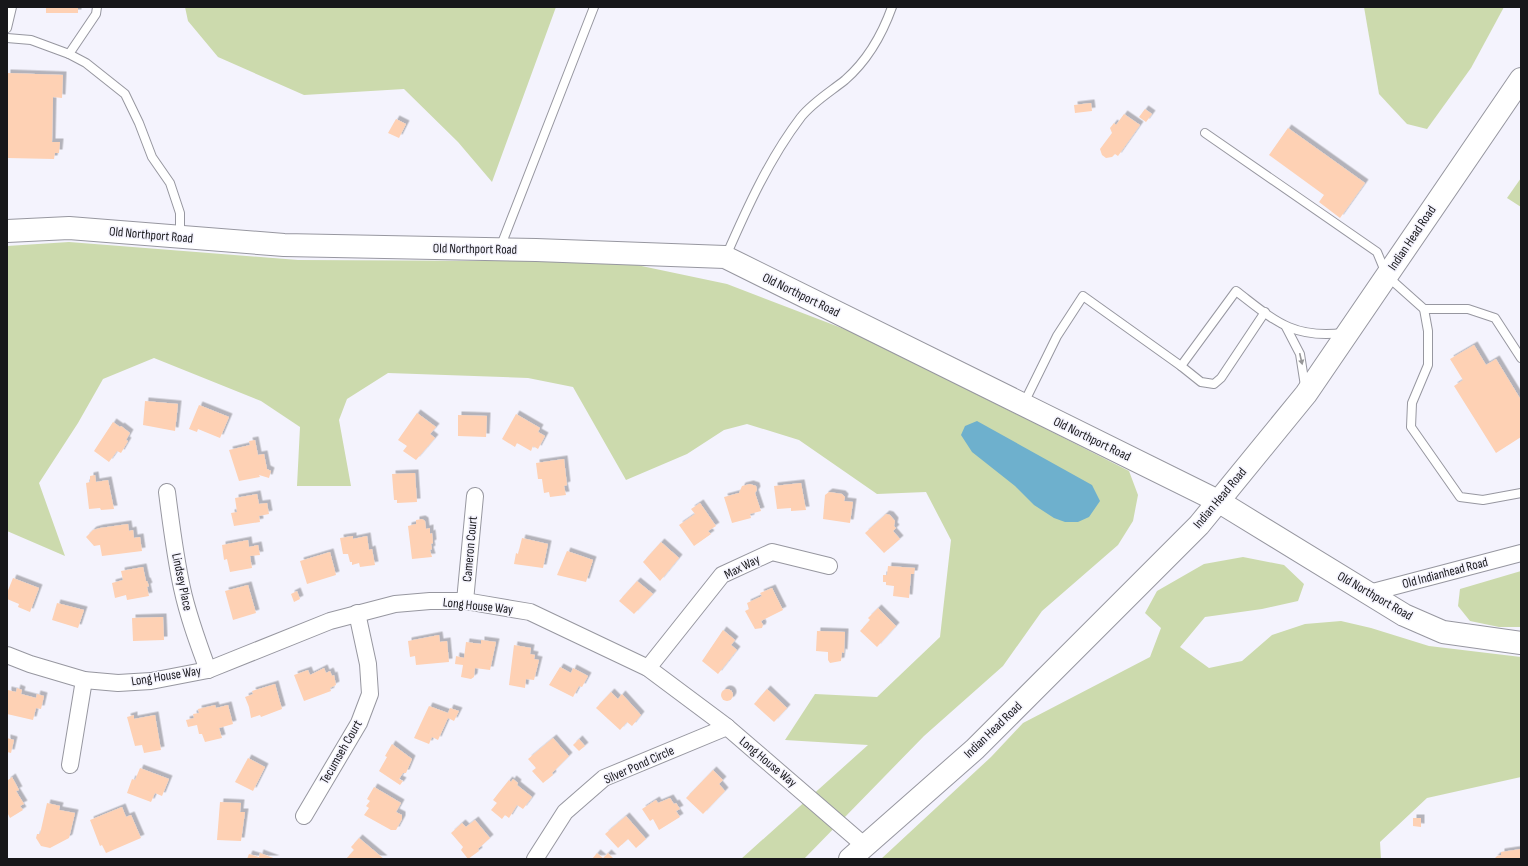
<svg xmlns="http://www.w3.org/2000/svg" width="1528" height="866" font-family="'Sofia Sans Condensed',sans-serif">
<defs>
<filter id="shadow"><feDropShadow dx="3.5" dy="-3.5" stdDeviation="0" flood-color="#0004"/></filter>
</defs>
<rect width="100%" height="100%" fill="#f4f3fd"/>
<g fill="#ccdaad">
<polygon points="185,7 556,7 492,182 458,142 404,89 304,95 218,57 188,21"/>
<polygon points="1364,7 1504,7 1471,68 1427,129 1407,124 1379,94"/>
<polygon points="1521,178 1521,207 1507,198"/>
<polygon points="69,242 298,260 526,261 632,264 727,284 860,335 1129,471 1138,495 1133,521 1118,545 1042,611 1003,666 924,736 804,859 741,859 868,745 785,740 815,694 877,697 940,637 951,540 926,492 877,494 799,440 747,424 724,430 687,454 626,480 573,387 528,378 388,373 347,399 339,420 351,486 297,486 300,427 261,401 154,358 103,379 78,423 39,483 65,556 7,531 7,246"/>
<polygon points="1243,557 1284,565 1304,584 1298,601 1262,609 1205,617 1180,647 1209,668 1242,661 1272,635 1305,624 1341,621 1371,628 1429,646 1521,657 1521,777 1427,798 1380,842 1381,859 881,859 991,757 1023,723 1150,657 1161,628 1145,613 1157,591 1204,564"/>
<polygon points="1521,571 1521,627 1499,627 1470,621 1458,606 1460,589"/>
</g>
<polygon fill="#6eb0cd" points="977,421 1092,485 1100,501 1089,517 1078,522 1065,522 1054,518 1034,505 1015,486 972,452 961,435 965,426"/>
<g fill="#fed1b4" filter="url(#shadow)">
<rect x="46" y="7" width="32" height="6"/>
<polygon points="7,73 63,75 62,98 53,97 52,142 60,142 59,153 55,153 54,159 7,158"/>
<polygon points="1091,103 1092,111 1075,113 1074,105"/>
<polygon points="1145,109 1152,114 1146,122 1139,117"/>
<polygon points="1124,114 1140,125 1118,156 1115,154 1112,157 1106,158 1102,155 1100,149 1112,133 1110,128 1114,123 1116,125"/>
<polygon points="396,119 406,124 399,138 388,133"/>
<polygon points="1288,128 1365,183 1340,218 1319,202 1324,195 1269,155"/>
<polygon points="1474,345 1486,365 1496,359 1521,400 1521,437 1496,453 1454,386 1463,380 1450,359"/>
<polygon points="145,401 178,404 175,431 143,425"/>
<polygon points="199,405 229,417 220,438 198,429 197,432 189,429"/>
<polygon points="417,413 436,427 430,434 435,438 416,460 403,451 407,446 398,440"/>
<polygon points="516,414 540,428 538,432 545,436 538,449 533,446 531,451 517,443 515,447 502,439"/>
<polygon points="458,415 487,416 486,437 458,436"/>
<polygon points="113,422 120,427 121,426 130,433 126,440 128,441 121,453 117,451 109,462 94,451"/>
<polygon points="255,440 258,455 264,454 267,469 271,471 269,478 259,475 260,477 239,481 229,450 250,445 249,441"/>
<polygon points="564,459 567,485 564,486 566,495 550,497 549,492 544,493 542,479 538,479 536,463"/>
<polygon points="415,473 417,502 397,503 397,500 394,500 392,474"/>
<polygon points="95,475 96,482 108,480 114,509 101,510 100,508 89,509 86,483 90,482 90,476"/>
<polygon points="801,483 806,510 791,511 791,508 777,509 774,486"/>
<polygon points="750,484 756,486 757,490 755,493 761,511 750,514 751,518 732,523 724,497 739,493 742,486"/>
<polygon points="829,492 842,494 845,497 844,501 853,502 850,523 823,519 825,495"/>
<polygon points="257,494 259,504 267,503 269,514 259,516 260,522 234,526 231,513 237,512 235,498"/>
<polygon points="700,503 716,526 708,531 711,534 694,546 679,525 695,514 691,509"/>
<polygon points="886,514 890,515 895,521 894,526 896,528 893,531 900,539 884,553 865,533"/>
<polygon points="422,519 425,521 426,529 430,528 430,534 432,533 433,543 431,544 432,549 430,550 432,557 412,559 408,526 416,524 416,520"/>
<polygon points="128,524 129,531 133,530 134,538 140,537 142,551 102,556 100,545 94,546 86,537 93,530 100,528"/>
<polygon points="353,536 353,539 367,536 369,550 372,549 375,565 360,567 359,563 352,565 352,562 350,562 348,554 343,554 340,538"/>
<polygon points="522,538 548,544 543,568 514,564 516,553 518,554"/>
<polygon points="248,540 249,547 258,545 260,555 250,556 252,568 230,572 227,559 224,560 222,545"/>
<polygon points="661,542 679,558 660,581 643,562"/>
<polygon points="567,551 593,560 586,582 557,575"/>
<polygon points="330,552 336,575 307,584 300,561"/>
<polygon points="888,566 915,568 914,574 911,574 909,598 893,596 894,586 886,585 886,582 883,582 883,575 887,575"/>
<polygon points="143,567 146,581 147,581 149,586 147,587 149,596 127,600 126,595 115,598 112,583 123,580 121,571"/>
<polygon points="13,578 39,588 30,612 18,607 19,604 7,599 7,593"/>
<polygon points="637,581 653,594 634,614 619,601"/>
<polygon points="248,585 256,613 233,620 225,591"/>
<polygon points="772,588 783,610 761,621 763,625 762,628 755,629 745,611 749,609 747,603 762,596 760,593"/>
<polygon points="297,591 300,599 294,602 291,594"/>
<polygon points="57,603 84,610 78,628 52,620"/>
<polygon points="878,608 896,626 877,647 860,631 870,620 868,618"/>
<polygon points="163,617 164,640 133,641 132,618"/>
<polygon points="723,630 735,640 731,645 737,650 718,674 702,661"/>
<polygon points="817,631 845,632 844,653 842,652 841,661 830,663 828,660 828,652 816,651"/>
<polygon points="439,635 440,642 447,641 449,662 416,665 415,656 410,657 408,641"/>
<polygon points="481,640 496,642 490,670 475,668 474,677 471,679 461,677 463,665 455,664 456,656 464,658 466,642 481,644"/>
<polygon points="514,645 531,648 530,654 535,655 534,659 539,660 534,680 526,679 525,688 509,685"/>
<polygon points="560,667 571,673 573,668 588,676 582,687 579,686 573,697 549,685"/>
<polygon points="324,668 326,673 330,671 332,676 334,675 336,685 330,688 331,691 304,701 294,675 308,670 310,675"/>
<polygon points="275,684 282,709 261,717 260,715 251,718 249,707 245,697 253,694 252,691"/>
<polygon points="17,688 22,690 21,694 36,698 37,694 44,696 41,709 36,708 33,720 7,714 8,690 16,692"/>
<circle cx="727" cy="695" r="6"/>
<polygon points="767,689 787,708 774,722 754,704"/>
<polygon points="611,692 618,699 622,694 641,715 632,726 627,722 620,730 596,708"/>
<polygon points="215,705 216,708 228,705 233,724 219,728 222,738 205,742 202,734 199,734 197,725 188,727 186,720 194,718 193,714 199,713 198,709"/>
<polygon points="429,706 448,713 450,708 459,711 454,721 448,718 438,740 432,737 429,744 414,738"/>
<polygon points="134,715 134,719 155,715 161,750 144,753 142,745 135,746 127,717"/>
<polygon points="7,738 14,740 11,753 7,752"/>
<polygon points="553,738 569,756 552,773 553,775 543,783 532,771 536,768 528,759"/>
<polygon points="579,739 585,746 579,751 573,745"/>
<polygon points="392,744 412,759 406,773 403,773 399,779 403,781 400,785 379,771 387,757 385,756"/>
<polygon points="248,758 265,767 253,791 235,782"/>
<polygon points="140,768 169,779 162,796 155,793 151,802 127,793 132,779 135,780"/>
<polygon points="713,770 723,780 719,784 725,791 703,814 686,798"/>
<polygon points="12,777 19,790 16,791 24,804 20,806 23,810 10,818 7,812 7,781"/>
<polygon points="513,779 518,783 517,785 532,797 523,809 517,805 509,818 505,815 502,819 491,810 497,803 493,800 509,780 511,782"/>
<polygon points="374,787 401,803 396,812 402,815 402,819 396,830 391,830 364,815 369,808 366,806 370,801 367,799"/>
<polygon points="670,798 674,804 676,803 680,809 676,811 680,817 659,830 653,819 650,821 642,809 656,800 658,803"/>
<polygon points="220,802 241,803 240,812 245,812 241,841 217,840"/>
<polygon points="47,803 60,806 59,810 75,813 69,838 50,848 41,846 36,838 37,834 40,834"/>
<polygon points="122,807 126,817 131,815 141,838 106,853 102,845 100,846 90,820"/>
<polygon points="626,816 646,839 636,848 628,839 618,848 605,834"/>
<polygon points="1413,818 1421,818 1421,827 1413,826"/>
<polygon points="475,820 490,838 478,849 479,851 468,859 461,850 463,847 451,833 462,823 466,827"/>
<polygon points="359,838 384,859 346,859 354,850 351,847"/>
<polygon points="1521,849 1521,859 1494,859 1497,856 1501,855 1501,852"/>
<polygon points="260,853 276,859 247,859 249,854 259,857"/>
<polygon points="597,853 603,858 608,853 613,858 592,859"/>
</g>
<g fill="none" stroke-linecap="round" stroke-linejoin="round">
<g stroke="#9797a0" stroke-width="10">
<g id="service">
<polyline points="7,28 12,7"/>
<polyline points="7,38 31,40 69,54 96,14 97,7"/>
<polyline points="69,54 86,63 125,94 139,123 152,157 170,183 180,213 180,236"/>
<polyline points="1205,133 1377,252 1387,276 1424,309 1428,331 1428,365 1412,403 1411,427 1460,497 1483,500 1521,493"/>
<polyline points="500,248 594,7"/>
<path d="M726,256C747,208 769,159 801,117C813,102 830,92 845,80C868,60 882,35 892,7"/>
<polyline points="1424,309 1468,309 1495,318 1521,358"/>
<polyline points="1286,327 1300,354 1305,386"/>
<polyline points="1181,366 1201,382 1214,384 1221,378 1265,312"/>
<path d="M1023,405L1057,336L1083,296L1181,366L1236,291C1274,320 1292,339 1343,333"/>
</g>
</g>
<g stroke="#9797a0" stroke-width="18">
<g id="minor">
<path d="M167,492C171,524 175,556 182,588C188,616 198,643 208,670"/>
<polyline points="1369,593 1521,553"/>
<polyline points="465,601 475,496"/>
<polyline points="7,655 30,664 84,680 118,683 151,681 208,670 330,621 395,604 430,601 465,601 530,612 648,668 727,727 865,846"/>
<polyline points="648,668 722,575 772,552 829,566"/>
<polyline points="70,765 84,680"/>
<polyline points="304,816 359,723 370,694 368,664 357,613"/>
<polyline points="535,859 565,812 604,778 727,727"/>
</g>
</g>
<g stroke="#9797a0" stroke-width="24">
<g id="secondary">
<polyline points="7,231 69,228 284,245 536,250 725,257 1218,501 1404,615 1443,632 1521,643"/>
<polyline points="850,859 975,749 1199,525 1306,394 1521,79"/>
</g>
</g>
<use href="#service" stroke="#fff" stroke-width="8"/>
<use href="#minor" stroke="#fff" stroke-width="16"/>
<use href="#secondary" stroke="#fff" stroke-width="22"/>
</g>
<defs><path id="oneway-solid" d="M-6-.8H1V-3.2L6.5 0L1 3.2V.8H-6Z"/></defs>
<use fill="#979798" href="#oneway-solid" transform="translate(1301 359) rotate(77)"/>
<g text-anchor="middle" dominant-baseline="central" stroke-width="3" stroke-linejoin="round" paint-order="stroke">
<g font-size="13" fill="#17171a" stroke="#f4f3fd">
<text transform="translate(151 235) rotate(5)">Old Northport Road</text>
<text transform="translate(1412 238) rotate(-56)">Indian Head Road</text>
<text transform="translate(475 249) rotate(1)">Old Northport Road</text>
<text transform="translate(801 295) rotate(26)">Old Northport Road</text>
<text transform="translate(1092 439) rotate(26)">Old Northport Road</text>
<text transform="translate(1220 498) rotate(-50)">Indian Head Road</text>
<text transform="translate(470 549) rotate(-85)">Cameron Court</text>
<text transform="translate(742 567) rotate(-27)">Max Way</text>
<text transform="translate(1445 573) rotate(-15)">Old Indianhead Road</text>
<text transform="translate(182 582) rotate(78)">Lindsey Place</text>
<text transform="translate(1375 596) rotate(30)">Old Northport Road</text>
<text transform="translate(478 606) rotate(6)">Long House Way</text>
<text transform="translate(166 676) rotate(-9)">Long House Way</text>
<text transform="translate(993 730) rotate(-44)">Indian Head Road</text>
<text transform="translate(341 752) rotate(-60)">Tecumseh Court</text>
<text transform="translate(768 762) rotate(40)">Long House Way</text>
<text transform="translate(639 765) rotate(-24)">Silver Pond Circle</text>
</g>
</g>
<rect width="1528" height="866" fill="none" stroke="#17171a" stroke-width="16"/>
</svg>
